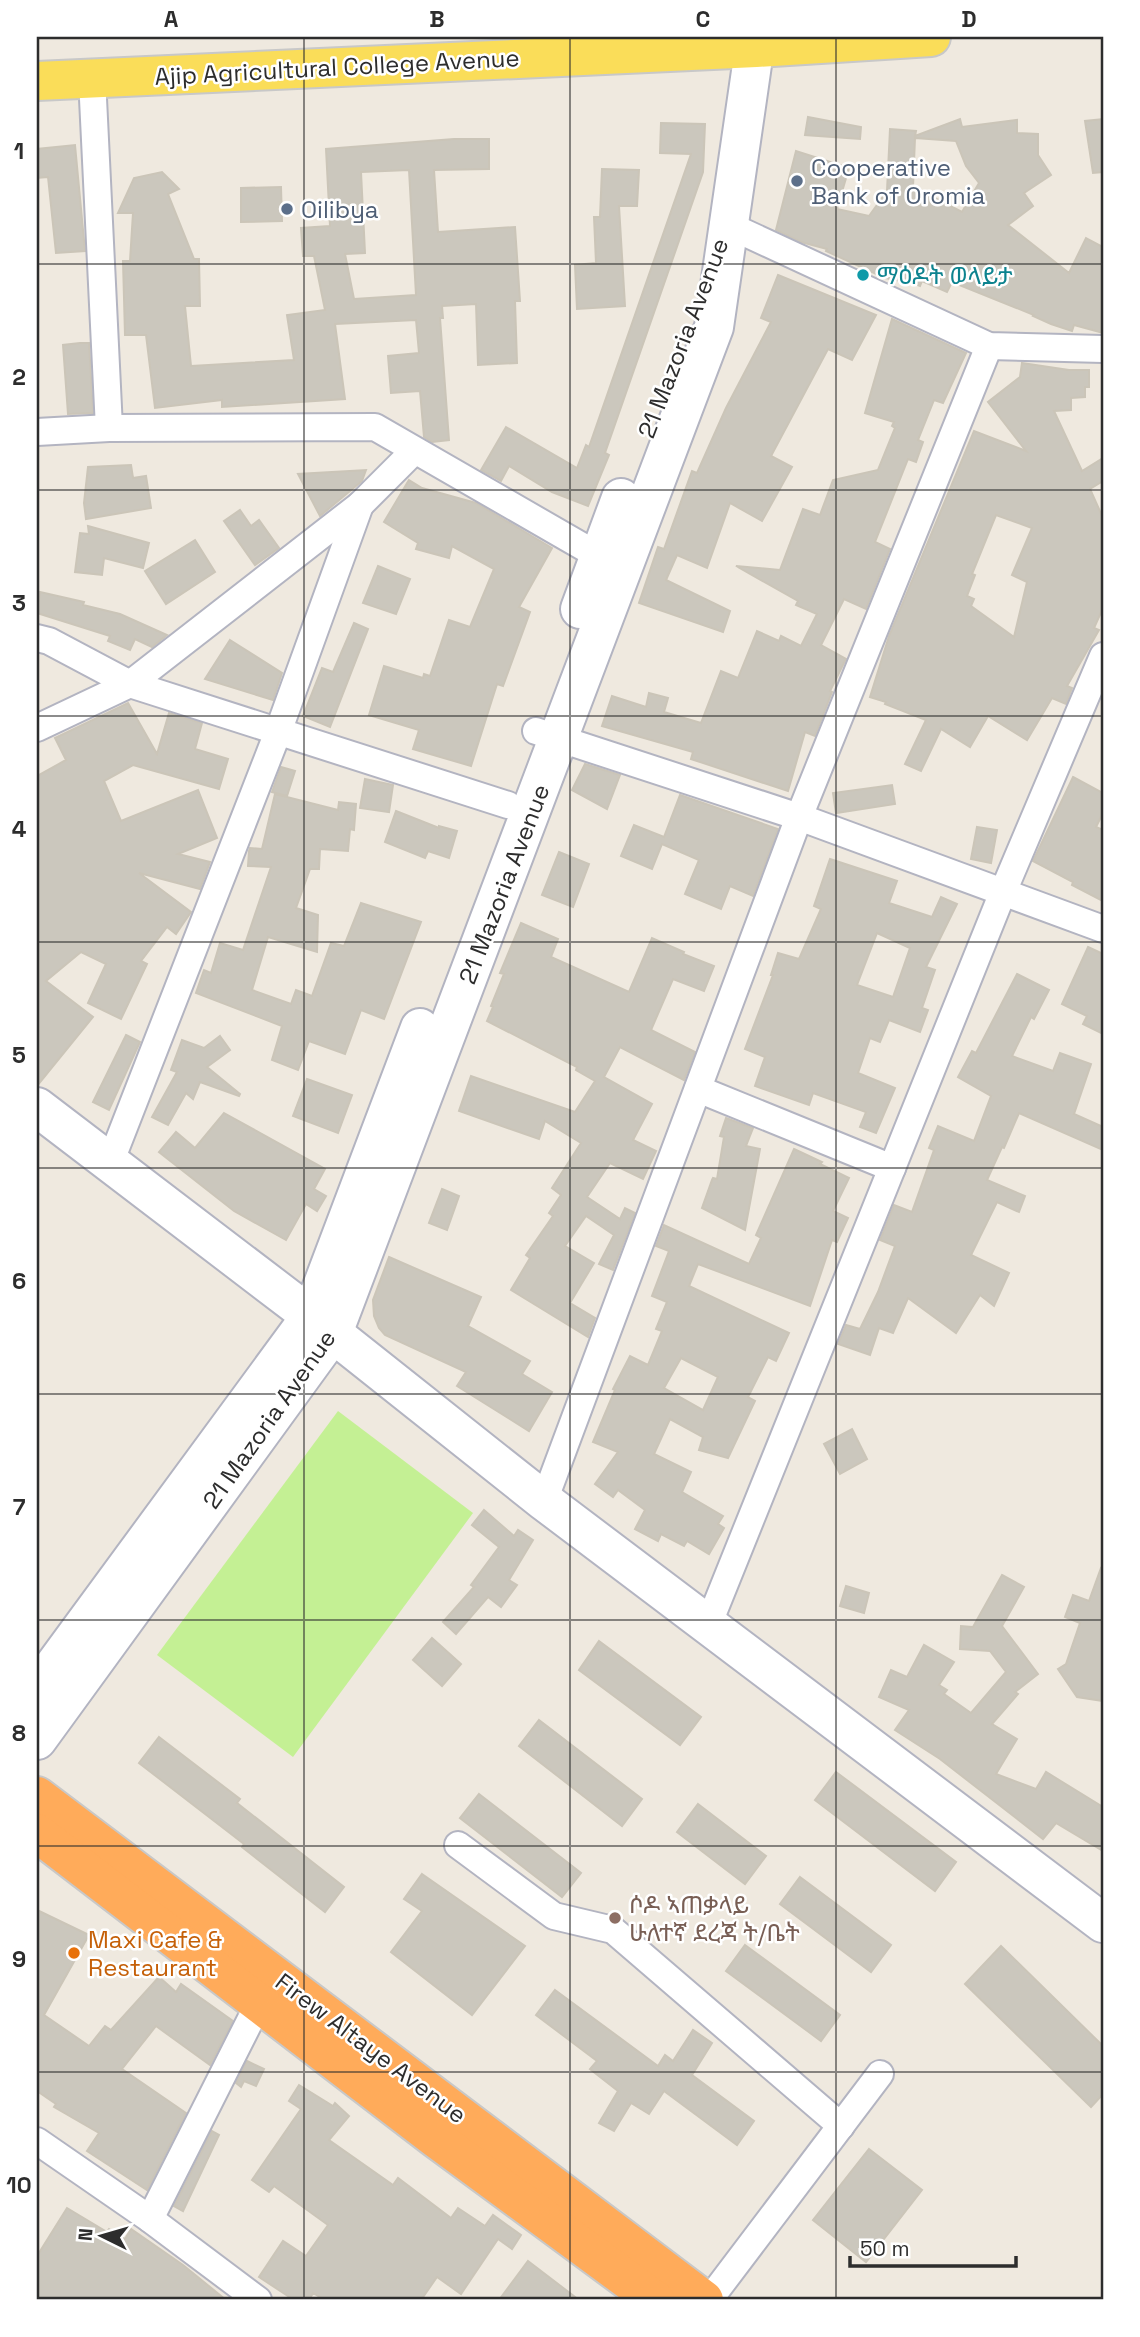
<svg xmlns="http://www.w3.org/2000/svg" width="1140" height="2337" font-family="'Space Grotesk','Noto Sans Ethiopic',sans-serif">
<rect width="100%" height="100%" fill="#efe9df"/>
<polygon fill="#c4f094" points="338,1411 473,1513 293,1757 157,1655"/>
<g fill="#cbc7bd" stroke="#cbc5b8" stroke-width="2" fill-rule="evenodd">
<polygon points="808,117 861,127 860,139 805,135"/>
<path d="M960,119L962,127L1017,120V133L1038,134V155L1051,175L1024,193L1033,206L1008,225L1069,273L1086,238L1103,247V333L1074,325L1072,331L1051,324L1033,316L1034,315L952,282L947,292L922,281L920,286L902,279L901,281L885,278L826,251L827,249L801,242L776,230L796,151L849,168L837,209L869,216L887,191L890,129L916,131L915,136ZM915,138L956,141L966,166L979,183L962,212L913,187Z"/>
<polygon points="1103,119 1103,172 1093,173 1085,121"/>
<polygon points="661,123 705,124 703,172 605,453 609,455 588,506 552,492 509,466 501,481 481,470 506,427 577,468 586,445 589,447 691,154 660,153"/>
<path d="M454,139H489V169L434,170L438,232L515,227L520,301H515L517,363L478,365L476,304L442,306L443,318H440L449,440L432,442L424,437L420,391L391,393L388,356L419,353L416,320L335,324L345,399L222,407V400L155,408L146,335H125L123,261H130L133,213H118L134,178L162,172L179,189L168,194L194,259H199L200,306H185L191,366L294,360L287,315L325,310L314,256H303L301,228L330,226L326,149ZM409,170L416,295L354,299L345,254L365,253L361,172Z"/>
<polygon points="75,145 85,251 56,253 48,177 37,178 37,149"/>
<polygon points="602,169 639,170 637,206 619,206 625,306 577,309 575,265 596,263 594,217 600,217"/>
<polygon points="281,187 282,221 241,222 241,188"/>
<polygon points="778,275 876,315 852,360 828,349 771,456 792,467 762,521 730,503 707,568 677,555 666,580 730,611 723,632 639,603 658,547 664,549 692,471 697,473 726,408 771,322 761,318"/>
<polygon points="892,319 966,353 943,403 934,400 918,440 923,442 916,462 908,459 875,542 890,549 866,609 844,599 821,645 846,659 830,691 832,692 815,736 805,732 788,791 691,759 693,752 602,726 612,696 646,707 649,693 668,698 664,712 701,723 721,671 738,678 757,631 779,641 781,636 801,646 817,614 796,605 798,601 736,566 780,570 803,509 820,515 833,480 878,470 895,428 892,426 894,422 865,413"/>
<polygon points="80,343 89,343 93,413 68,414 63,345"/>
<path d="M1022,363L1069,370H1089V387H1085V397L1071,398V410L1054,411L1082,471L1103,458V481L1090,489L1103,518V608L1094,628L1099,630L1067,686L1072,688L1066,704L1052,698L1027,740L988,716L970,747L941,729L921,771L905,764L926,720L885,704L886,702L870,697L889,636L974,431L1026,451L988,402L1020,377ZM996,515L1032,528L1012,575L1027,582L1014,637L971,606L974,599L967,596L975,575L972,574Z"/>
<polygon points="131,465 133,478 146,476 151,508 86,519 84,503 88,467"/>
<polygon points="366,470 362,481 320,516 298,474"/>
<polygon points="409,480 422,488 476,503 552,548 519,607 530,612 503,686 497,684 471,766 413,749 419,730 369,715 384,666 423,678 424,674 430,676 449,620 470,627 494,569 452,546 449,558 416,549 418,543 384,522"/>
<polygon points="240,510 251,526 259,520 279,548 255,565 224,521"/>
<polygon points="88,526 149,543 143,568 104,558 102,575 75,572 80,533 89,534"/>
<polygon points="195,540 215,572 166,604 145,571"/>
<polygon points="378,566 410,579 396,614 363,603"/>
<polygon points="40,592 84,602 83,605 120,614 167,635 152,647 135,639 130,650 108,641 110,636 37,613"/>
<polygon points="354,623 368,629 330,727 303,716 322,668 333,672"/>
<polygon points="230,640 282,673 273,700 205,679"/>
<polygon points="128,703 157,754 169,713 202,723 195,749 228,759 219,789 133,765 104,781 121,821 198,790 217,838 178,854 210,862 200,889 139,873 191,912 176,934 167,927 141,961 147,964 121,1019 88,1003 106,964 81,952 46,981 93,1017 37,1086 37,776 66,760 55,738"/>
<polygon points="585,764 620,775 607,809 572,790"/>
<polygon points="281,767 295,771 287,796 272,792"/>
<polygon points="1073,777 1103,793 1103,813 1096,827 1103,830 1103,901 1072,885 1073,882 1033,861"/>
<polygon points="365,779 393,785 389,812 360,808"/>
<polygon points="892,785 895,804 836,813 833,793"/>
<polygon points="275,794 338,810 339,802 356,804 354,830 350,829 348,851 320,849 319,869 310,869 296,908 318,915 317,952 268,937 252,990 291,1004 296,990 312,996 331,943 344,946 361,903 421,922 384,1019 361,1010 345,1054 309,1041 298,1070 272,1060 282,1026 196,993 204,970 211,973 220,943 243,950 271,867 248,866 249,851 250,848 262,849"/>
<polygon points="680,795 778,829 753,896 730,886 721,909 685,894 699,860 662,844 652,869 621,856 634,825 664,837"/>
<polygon points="396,811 439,828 439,826 457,831 449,858 428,851 425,858 385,842"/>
<polygon points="977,827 997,830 991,863 971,859"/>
<polygon points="559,852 589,864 573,907 542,895"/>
<path d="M830,859L897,881L889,903L932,917L941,897L957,904L926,967L935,970L922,1008L928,1010L920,1032L889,1020L880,1042L870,1038L858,1073L895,1088L876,1133L860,1127L866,1112L813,1093L809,1105L755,1086L765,1057L745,1049L773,975H771L778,953L799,959L821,909L814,906ZM877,933L910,948L893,997L857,985Z"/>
<polygon points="521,923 558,939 551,957 629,992 652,938 684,952 683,954 714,966 704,991 673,979 651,1030 695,1052 684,1080 620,1047 604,1077 652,1104 633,1140 656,1151 643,1179 610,1163 587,1197 620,1219 625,1208 635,1213 613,1270 599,1264 614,1235 586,1216 565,1246 594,1263 570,1303 595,1318 588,1337 511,1290 530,1258 526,1255 553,1216 549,1213 561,1195 552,1188 581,1143 545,1121 539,1139 459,1111 471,1076 575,1112 595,1081 576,1070 577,1067 487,1021 493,1007 491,1006 504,974 500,973"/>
<polygon points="1088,947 1103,954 1103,1034 1083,1024 1087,1016 1062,1004"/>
<polygon points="1017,974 1049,990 1034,1019 1031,1017 1012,1056 1053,1071 1060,1053 1091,1064 1074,1114 1103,1127 1103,1150 1019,1113 1004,1148 1002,1147 987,1180 1025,1196 1019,1212 997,1202 971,1255 1009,1273 994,1306 980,1295 956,1333 908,1298 893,1333 879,1328 870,1355 838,1344 846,1325 860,1329 878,1292 895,1246 880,1240 894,1205 912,1212 934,1150 929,1148 938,1126 974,1141 991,1096 958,1077 972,1051 976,1053"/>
<polygon points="126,1035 140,1042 109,1110 93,1102"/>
<polygon points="220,1036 230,1050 207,1067 240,1094 239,1096 200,1082 193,1099 186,1093 168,1125 152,1117 177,1072 171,1070 182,1040 204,1048"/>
<polygon points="307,1079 352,1095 338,1133 293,1116"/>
<polygon points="224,1113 325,1169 314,1189 326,1196 317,1211 306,1204 286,1240 234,1211 159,1152 176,1132 195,1148"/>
<polygon points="726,1118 753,1128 746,1146 760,1149 745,1230 702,1208 712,1180 713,1178 717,1179 724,1137 720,1136"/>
<path d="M794,1149L822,1162L820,1164L849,1178L833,1211L848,1218L837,1242L832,1240L810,1306L698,1264L689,1286L789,1333L776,1361L768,1357L748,1397L755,1401L728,1458L699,1450L703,1437L670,1419L654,1454L691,1472L682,1492L723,1516L718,1524L724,1528L709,1554L687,1541L684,1546L661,1534L658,1541L635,1529L645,1510L618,1490L613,1497L595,1484L618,1452L593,1442L615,1390L613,1389L630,1356L648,1365L662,1331L656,1329L667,1302L652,1296L669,1251L656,1246L664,1225L749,1264L761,1238L756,1235ZM681,1358L718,1377L703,1410L664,1388Z"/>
<polygon points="442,1189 459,1196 447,1230 429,1223"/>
<polygon points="389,1257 481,1297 468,1326 530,1361 522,1374 552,1392 529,1431 457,1386 466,1372 385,1335 379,1328 374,1316 373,1300"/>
<polygon points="852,1429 867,1459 840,1474 824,1444"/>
<polygon points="484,1510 514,1536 518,1530 533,1540 509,1580 517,1585 501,1607 488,1597 456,1634 443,1622 474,1587 471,1585 499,1547 472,1525"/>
<polygon points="1101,1568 1103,1569 1103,1701 1077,1697 1058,1669 1066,1664 1080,1623 1065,1617 1073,1595 1089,1601"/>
<polygon points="1002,1575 1024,1587 1002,1626 1038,1674 1015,1692 1018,1694 992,1724 1017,1739 996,1774 1036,1789 1046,1772 1103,1807 1103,1851 1056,1823 1043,1839 940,1759 895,1730 909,1710 879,1697 891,1670 907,1677 924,1645 954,1662 939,1685 947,1690 944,1694 971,1713 1006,1672 990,1651 960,1649 961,1626 973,1627"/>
<polygon points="846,1586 869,1593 864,1613 840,1606"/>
<polygon points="432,1638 461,1664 442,1686 413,1660"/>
<polygon points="599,1641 701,1717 680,1745 579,1670"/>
<polygon points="539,1720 642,1799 622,1826 519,1746"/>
<polygon points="159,1737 240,1799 237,1803 344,1887 325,1912 242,1847 244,1844 139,1763"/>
<polygon points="836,1772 956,1862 935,1891 815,1800"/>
<polygon points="479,1794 581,1873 562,1897 460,1818"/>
<polygon points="698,1804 766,1856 745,1884 677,1832"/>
<polygon points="422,1874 525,1946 472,2015 391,1952 422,1911 404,1899"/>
<polygon points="800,1877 891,1945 871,1972 780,1904"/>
<polygon points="37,1910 89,1935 44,2015 89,2046 105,2026 111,2030 159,1977 176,1992 181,1984 233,2021 210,2065 156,2026 122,2069 186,2113 147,2190 87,2151 99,2133 54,2107 56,2104 37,2091"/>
<polygon points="745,1945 840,2015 821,2041 726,1971"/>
<polygon points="1001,1946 1103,2046 1103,2094 1091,2107 965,1984"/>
<polygon points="555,1990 658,2066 665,2055 673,2061 693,2030 712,2043 692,2075 754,2121 737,2145 664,2091 649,2114 631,2103 614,2131 599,2123 618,2091 590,2069 597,2061 536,2015"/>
<polygon points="247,2061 264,2069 256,2086 244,2081 241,2087 236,2083"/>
<polygon points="299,2085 333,2106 335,2103 349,2116 329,2140 393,2185 398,2178 451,2218 458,2208 485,2226 493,2215 521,2235 512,2249 498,2239 461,2294 437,2277 421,2300 325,2300 313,2293 309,2300 294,2300 259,2277 283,2241 306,2256 328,2225 274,2186 269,2192 252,2180 301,2109 289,2101"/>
<polygon points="212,2131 219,2135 183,2211 174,2206"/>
<polygon points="869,2149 922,2190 866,2262 813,2220"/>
<polygon points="67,2208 107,2232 109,2229 125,2239 131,2229 183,2265 226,2300 37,2300 37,2256"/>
<polygon points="528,2261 579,2300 499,2300"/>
</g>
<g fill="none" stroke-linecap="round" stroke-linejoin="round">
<g stroke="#b3b4c1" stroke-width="30">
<g id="street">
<polyline points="92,78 109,428"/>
<polyline points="728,225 989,346 1103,349"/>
<polyline points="37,432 109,428 375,427 599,556"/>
<polyline points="37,638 49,641 130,684 508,805"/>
<polyline points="37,728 130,684 360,505 414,451"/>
<polyline points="536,731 799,817 1103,929"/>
<polyline points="698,1089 892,1168"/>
<polyline points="110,1163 278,732 360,505"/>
<polyline points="544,1501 799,817 989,346"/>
<polyline points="709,1623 1003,892 1103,656"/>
<polyline points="458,1845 554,1916 613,1930 841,2126"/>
<polyline points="37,2141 150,2219 258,2300"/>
<polyline points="150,2219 259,2003"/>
<polyline points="709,2300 880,2074"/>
</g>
</g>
<g stroke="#b3b4c1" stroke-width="42">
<g id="secondary">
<polyline points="580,609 621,498"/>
<polyline points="37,1107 311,1316 544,1501 1103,1923"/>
<polyline points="37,1689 311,1316 420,1028"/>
<polyline points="37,1740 333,1333 714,327 756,37"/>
</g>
</g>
<g stroke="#c8c8c8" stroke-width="42">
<polyline id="primary" points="37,81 756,48 931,37"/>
</g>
<g stroke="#c8c8c8" stroke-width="42">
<g id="highway">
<polyline points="37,1796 704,2300"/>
<polyline points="37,1833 435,2138 655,2300"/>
</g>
</g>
<use href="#street" stroke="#fff" stroke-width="26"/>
<use href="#secondary" stroke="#fff" stroke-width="38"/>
<use href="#primary" stroke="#fadd59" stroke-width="38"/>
<use href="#highway" stroke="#ffab5a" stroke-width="38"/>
</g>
<path fill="none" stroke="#2d2d2d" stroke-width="2" stroke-opacity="0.55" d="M304,37V2300M570,37V2300M836,37V2300M37,264H1103M37,490H1103M37,716H1103M37,942H1103M37,1168H1103M37,1394H1103M37,1620H1103M37,1846H1103M37,2072H1103"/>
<g fill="#5c6f8a" stroke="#fff" stroke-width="2.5">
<circle cx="797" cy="181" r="7"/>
<circle cx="287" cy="209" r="7"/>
</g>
<circle fill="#0f9aa8" stroke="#fff" stroke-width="2.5" cx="863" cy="275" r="7"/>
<circle fill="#8d6e63" stroke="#fff" stroke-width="2.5" cx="615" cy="1918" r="7"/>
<circle fill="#e8710a" stroke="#fff" stroke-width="2.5" cx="74" cy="1953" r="7"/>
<g text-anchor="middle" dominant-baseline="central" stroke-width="5" stroke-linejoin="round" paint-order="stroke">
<g font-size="24" fill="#2d2d2d" stroke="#fff">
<text transform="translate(337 67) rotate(-3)">Ajip Agricultural College Avenue</text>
<text transform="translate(683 338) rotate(-69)">21 Mazoria Avenue</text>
<text transform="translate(504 884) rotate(-69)">21 Mazoria Avenue</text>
<text transform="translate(269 1419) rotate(-55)">21 Mazoria Avenue</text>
<text transform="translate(371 2048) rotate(37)">Firew Altaye Avenue</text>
</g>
<g font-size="24" fill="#4e5e75" stroke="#fff" text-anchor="start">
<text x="811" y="167">Cooperative<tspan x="811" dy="28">Bank of Oromia</tspan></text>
<text x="301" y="209">Oilibya</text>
</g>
<g font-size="24" fill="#0d838f" stroke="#fff" text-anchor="start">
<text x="877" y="275">ማዕዶት ወላይታ</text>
</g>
<g font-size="24" fill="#785e54" stroke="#fff" text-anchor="start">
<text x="629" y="1904">ሶዶ ኣጠቃላይ<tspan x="629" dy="28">ሁለተኛ ደረጃ ት/ቤት</tspan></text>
</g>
<g font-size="24" fill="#c56008" stroke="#fff" text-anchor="start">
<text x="88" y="1939">Maxi Cafe &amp;<tspan x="88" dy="28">Restaurant</tspan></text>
</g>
</g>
<rect width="1140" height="2337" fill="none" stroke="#ffffff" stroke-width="77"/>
<g transform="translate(102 2236) rotate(275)" stroke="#ffffff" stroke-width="5" paint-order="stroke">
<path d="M0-5L12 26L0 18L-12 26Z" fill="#2d2d2d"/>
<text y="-10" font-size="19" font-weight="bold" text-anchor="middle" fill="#2d2d2d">N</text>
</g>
<path d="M850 2256v10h166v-10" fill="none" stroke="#2d2d2d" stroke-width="3.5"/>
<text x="860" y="2256" font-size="21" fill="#2d2d2d" stroke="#ffffff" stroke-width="5" paint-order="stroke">50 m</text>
<rect x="38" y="38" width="1064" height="2260" fill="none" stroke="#2d2d2d" stroke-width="2.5"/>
<g font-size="23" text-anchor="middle" font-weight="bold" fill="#2d2d2d">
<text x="171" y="27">A</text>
<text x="437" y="27">B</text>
<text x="703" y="27">C</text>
<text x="969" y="27">D</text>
<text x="19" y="159">1</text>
<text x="19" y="385">2</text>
<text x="19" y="611">3</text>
<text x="19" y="837">4</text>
<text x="19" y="1063">5</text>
<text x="19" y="1289">6</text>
<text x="19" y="1515">7</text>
<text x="19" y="1741">8</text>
<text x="19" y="1967">9</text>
<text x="19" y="2193">10</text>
</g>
</svg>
